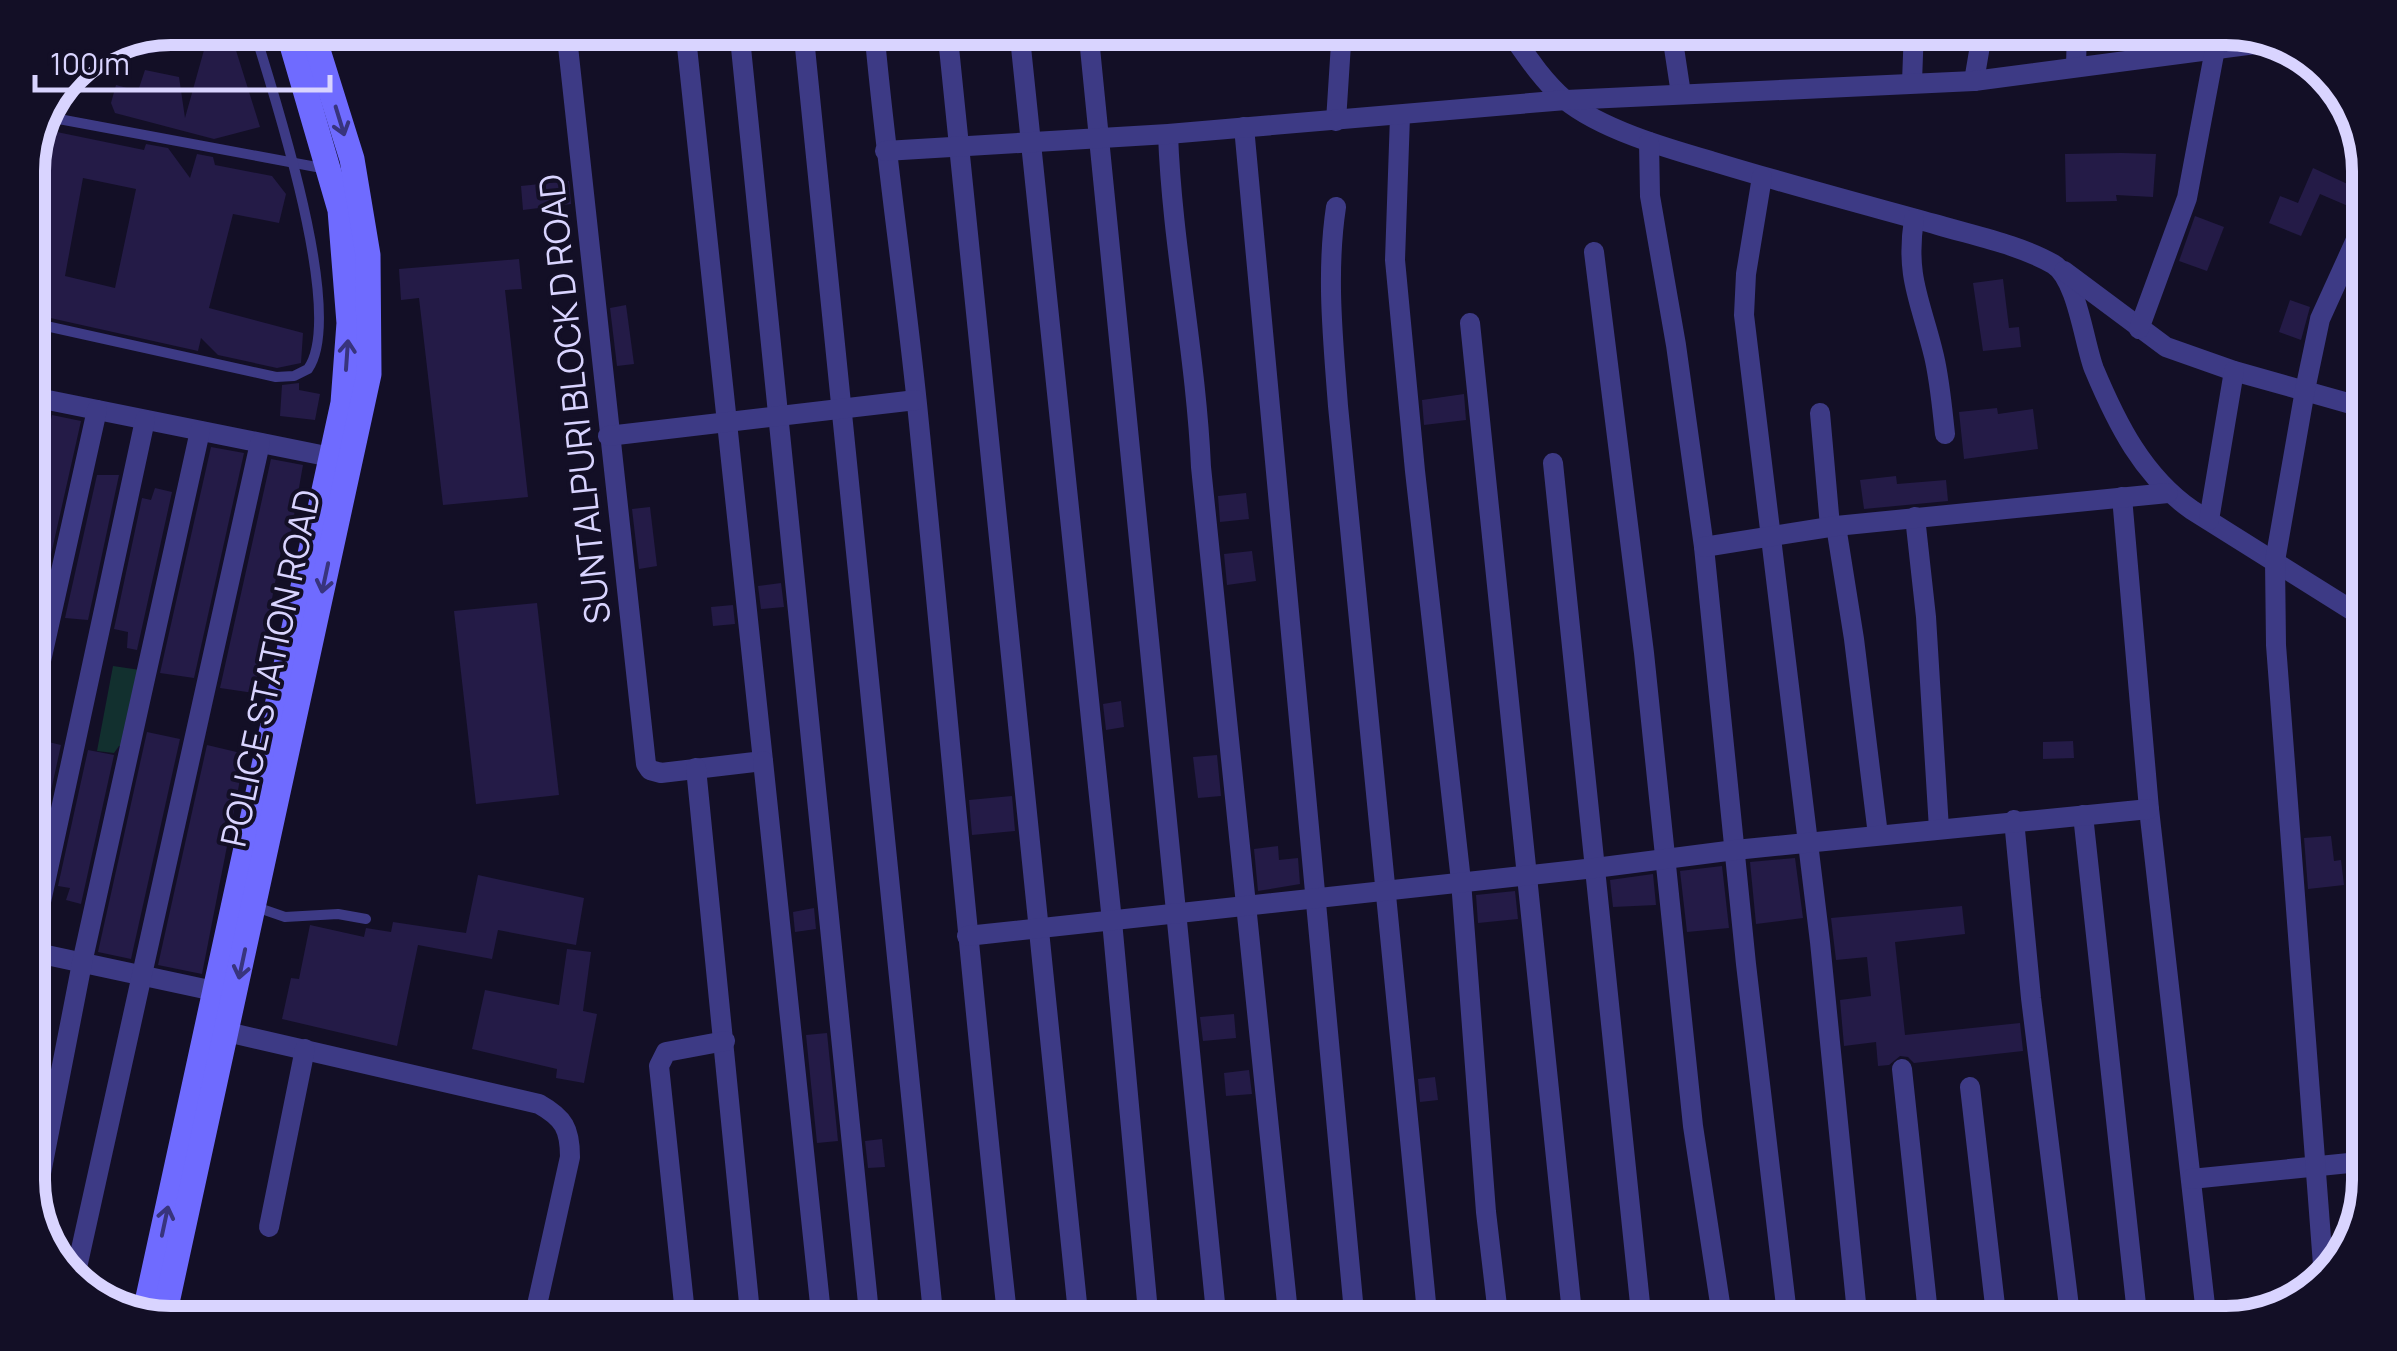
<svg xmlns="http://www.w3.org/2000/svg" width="2397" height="1351" font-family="Manrope,sans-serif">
<rect width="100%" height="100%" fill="#130f26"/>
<polygon fill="#12302f" points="113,666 147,671 130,748 119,746 114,753 97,751"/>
<g fill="#241b47" fill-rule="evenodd">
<polygon points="171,28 174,49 108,61 106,54"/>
<polygon points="234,44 260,127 214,139 115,113 111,103 116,85 138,91 145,70 179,77 185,118 204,50"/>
<path d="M52,131L144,150L146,144L168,148L190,178L197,154L213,157L215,165L272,176L286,194L279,223L233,214L209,308L303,333L301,363L277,368L218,355L201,338L198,351L28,313V209L37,202ZM83,178L136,189L115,288L65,276Z"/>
<polygon points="2121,153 2156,154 2153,197 2116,195 2117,201 2066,202 2065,154"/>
<polygon points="2313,168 2369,194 2369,197 2360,200 2355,209 2320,194 2301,236 2269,223 2280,196 2298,203"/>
<polygon points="569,181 571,204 523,210 521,186"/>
<polygon points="2195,216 2224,227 2207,271 2179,261"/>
<polygon points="519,259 522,289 505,290 528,497 443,505 419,298 401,300 399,269"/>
<polygon points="2003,279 2009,328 2019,327 2021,347 1983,351 1973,283"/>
<polygon points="2290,300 2310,307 2301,340 2279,332"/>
<polygon points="626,305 634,364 617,366 610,308"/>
<polygon points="299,383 299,390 320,394 315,420 280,416 282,385"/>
<polygon points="1464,394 1466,420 1424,425 1422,400"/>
<polygon points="1997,408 1998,414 2033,409 2038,449 1964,459 1959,412"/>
<polygon points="52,415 81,421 28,657 28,480 30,470 41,460"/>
<polygon points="2354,419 2369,422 2364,450 2347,444"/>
<polygon points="211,447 244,453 194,678 160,673"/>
<polygon points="271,459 303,465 289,544 283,541 254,693 220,688"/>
<polygon points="97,475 119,475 88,620 65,618"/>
<polygon points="1896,476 1897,484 1946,480 1948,501 1864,509 1860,480"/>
<polygon points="155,488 172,492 137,650 127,648 128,632 114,629 142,498 151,500"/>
<polygon points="1246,493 1249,519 1220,522 1218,496"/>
<polygon points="650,507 657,566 639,569 632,509"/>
<polygon points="1252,551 1256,581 1227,585 1224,554"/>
<polygon points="781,583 784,607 761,609 758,586"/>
<polygon points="537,603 559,795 476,804 454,611"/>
<polygon points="733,605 735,624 713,626 711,607"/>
<polygon points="1121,701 1124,727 1106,730 1103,704"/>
<polygon points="147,732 180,739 131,959 98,952"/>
<polygon points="40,740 61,745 32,878 28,877 28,763 38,764"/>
<polygon points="2073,741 2074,758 2043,759 2043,742"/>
<polygon points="207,745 245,754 202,974 158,965"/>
<polygon points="88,750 114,755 81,904 66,900 70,888 58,886"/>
<polygon points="1217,755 1221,796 1198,798 1193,757"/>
<polygon points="1012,796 1015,831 972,835 969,800"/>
<polygon points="2331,836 2334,861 2341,860 2344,885 2308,889 2304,838"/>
<polygon points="1278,846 1279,860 1298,858 1300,884 1258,891 1254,849"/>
<polygon points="1795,858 1803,918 1756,924 1750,862"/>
<polygon points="1722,866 1729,928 1687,932 1680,871"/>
<polygon points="1653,874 1656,905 1613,907 1610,880"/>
<polygon points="478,875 584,898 576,945 498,930 492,959 418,945 397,1046 282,1019 291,978 299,979 310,925 364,937 366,928 391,932 393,922 466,933"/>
<polygon points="1515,891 1518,919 1478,923 1476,895"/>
<polygon points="1962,906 1965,934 1895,942 1905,1035 2020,1023 2023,1051 1914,1063 1908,1057 1900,1056 1889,1065 1878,1066 1876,1042 1844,1046 1840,1000 1871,996 1867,957 1836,960 1831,918"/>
<polygon points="814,908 816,929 795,932 793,912"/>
<polygon points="567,949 591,952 583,1011 597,1014 584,1083 556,1078 557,1069 472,1049 485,990 559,1005"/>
<polygon points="1234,1014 1236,1038 1203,1041 1200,1017"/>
<polygon points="827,1033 838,1141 817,1143 806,1035"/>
<polygon points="1249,1070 1252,1094 1226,1096 1224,1073"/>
<polygon points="1435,1077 1438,1100 1420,1102 1418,1079"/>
<polygon points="882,1139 885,1167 868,1168 865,1141"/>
</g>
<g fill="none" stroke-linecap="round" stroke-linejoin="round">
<g stroke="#3d3a85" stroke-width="10">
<polyline points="48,117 327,169"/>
<polyline points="28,200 43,129"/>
<path d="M28,322L276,377L294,376L308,369C346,315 275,99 256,36"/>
<polyline points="256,907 285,917 338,914 366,919"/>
</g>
<g stroke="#3d3a85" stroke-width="20">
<polyline points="566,28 646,764 650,770 661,773 763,761 685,28"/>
<polyline points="739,28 870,1323"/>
<polyline points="803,28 934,1323"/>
<path d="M874,28C885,153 904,278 917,404C948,710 974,1017 1008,1323"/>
<polyline points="947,28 1079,1323"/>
<polyline points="1019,28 1112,921 1149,1323"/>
<polyline points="1088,28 1217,1323"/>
<path d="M1507,28C1524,52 1541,79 1564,99C1600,129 1666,148 1711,161C1786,184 1862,204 1938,225C1975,236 2020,245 2053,264C2077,278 2084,343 2094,369C2117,424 2143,476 2192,510L2369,621"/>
<polyline points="1671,28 1681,94"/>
<polyline points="2076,66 2077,28"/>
<polyline points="1974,81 1983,28"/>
<polyline points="1912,82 1914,28"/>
<polyline points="1400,116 1395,260 1415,471 1461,881 1486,1212 1499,1323"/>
<polyline points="1336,121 1342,28"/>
<polyline points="1244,127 1355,1323"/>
<path d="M1168,134C1172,245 1196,355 1201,467L1289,1323"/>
<polyline points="1649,142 1650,196 1676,345 1704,547 1746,964 1788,1323"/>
<polyline points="885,151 1168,134 1566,100 1974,81 2278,41"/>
<polyline points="1762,177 1746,274 1744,315 1820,942 1858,1323"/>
<path d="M1336,207C1326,273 1333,339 1338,406L1428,1323"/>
<path d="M1914,219C1905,278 1921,301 1934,356C1940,382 1942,407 1945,434"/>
<polyline points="1594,252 1644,653 1693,1126 1723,1323"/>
<polyline points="2064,271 2166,347 2234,371 2369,409"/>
<polyline points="1470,323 1573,1323"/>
<polyline points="2139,329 2187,198 2215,49"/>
<polyline points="28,396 331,457"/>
<polyline points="1820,413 1830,526"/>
<polyline points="608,436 916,400"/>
<polyline points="28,457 41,399"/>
<polyline points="1553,463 1642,1323"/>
<polyline points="2122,497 2149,809 2207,1323"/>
<polyline points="1915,517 1926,617 1939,829"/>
<polyline points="2209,520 2234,371"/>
<polyline points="1836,526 1854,639 1878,835"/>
<polyline points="1704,547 1836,526 2168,493"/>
<polyline points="28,719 97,410"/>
<polyline points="763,761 822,1323"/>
<polyline points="696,768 751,1323"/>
<polyline points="2083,815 2138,1323"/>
<polyline points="2014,820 2031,998 2071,1323"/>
<polyline points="967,936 1595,868 1735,850 2149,809"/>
<polyline points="28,951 214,991"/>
<polyline points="28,962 145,420"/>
<path d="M227,1032L539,1104C564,1118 570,1129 570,1157L533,1323"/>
<polyline points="1902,1069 1929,1323"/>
<polyline points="1970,1087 1997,1323"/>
<polyline points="2191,1179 2369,1161"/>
<polyline points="34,1209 82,963 200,431"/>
<polyline points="269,1227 305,1049"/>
<polyline points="2324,1278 2276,645 2275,561 2305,390 2320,319 2369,211"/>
<polyline points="74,1281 260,443"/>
<polyline points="165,1315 206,1323"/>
<polyline points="686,1323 659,1066 666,1052 725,1041"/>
</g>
<g stroke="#6f6bff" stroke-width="25">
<polyline points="144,1316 343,403 349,323 340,210 287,28"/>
<polyline points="163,1321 369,374 368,255 352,159 311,28"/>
</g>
</g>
<defs><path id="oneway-shaft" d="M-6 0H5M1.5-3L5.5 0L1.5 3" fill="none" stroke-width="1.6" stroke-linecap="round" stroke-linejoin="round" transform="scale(2.5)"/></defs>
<g stroke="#38347d">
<use href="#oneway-shaft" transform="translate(340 121) rotate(73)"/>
<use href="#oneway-shaft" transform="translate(347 355) rotate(-86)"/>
<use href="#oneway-shaft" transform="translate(325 578) rotate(102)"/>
<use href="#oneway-shaft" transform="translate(242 964) rotate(102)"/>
<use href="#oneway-shaft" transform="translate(165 1221) rotate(-78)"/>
</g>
<g text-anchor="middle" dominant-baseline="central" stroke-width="8" stroke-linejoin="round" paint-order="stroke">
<g font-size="35" fill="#d9d4ff" stroke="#130f26">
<text transform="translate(574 399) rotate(-96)">SUNTALPURI BLOCK D ROAD</text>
<text transform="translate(270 668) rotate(-78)">POLICE STATION ROAD</text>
</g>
</g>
<path d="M0 0H2397V1351H0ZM171 45H2226A126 126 0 0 1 2352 171V1180A126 126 0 0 1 2226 1306H171A126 126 0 0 1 45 1180V171A126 126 0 0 1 171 45Z" fill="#130f26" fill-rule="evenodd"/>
<path fill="none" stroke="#d9d4ff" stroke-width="12" d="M171 45H2226A126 126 0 0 1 2352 171V1180A126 126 0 0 1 2226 1306H171A126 126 0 0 1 45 1180V171A126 126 0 0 1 171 45Z"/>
<path d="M35 75v15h295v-15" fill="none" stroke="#d9d4ff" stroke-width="5"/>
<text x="50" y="75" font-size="30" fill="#d9d4ff" stroke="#130f26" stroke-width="8" paint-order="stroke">100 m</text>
</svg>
